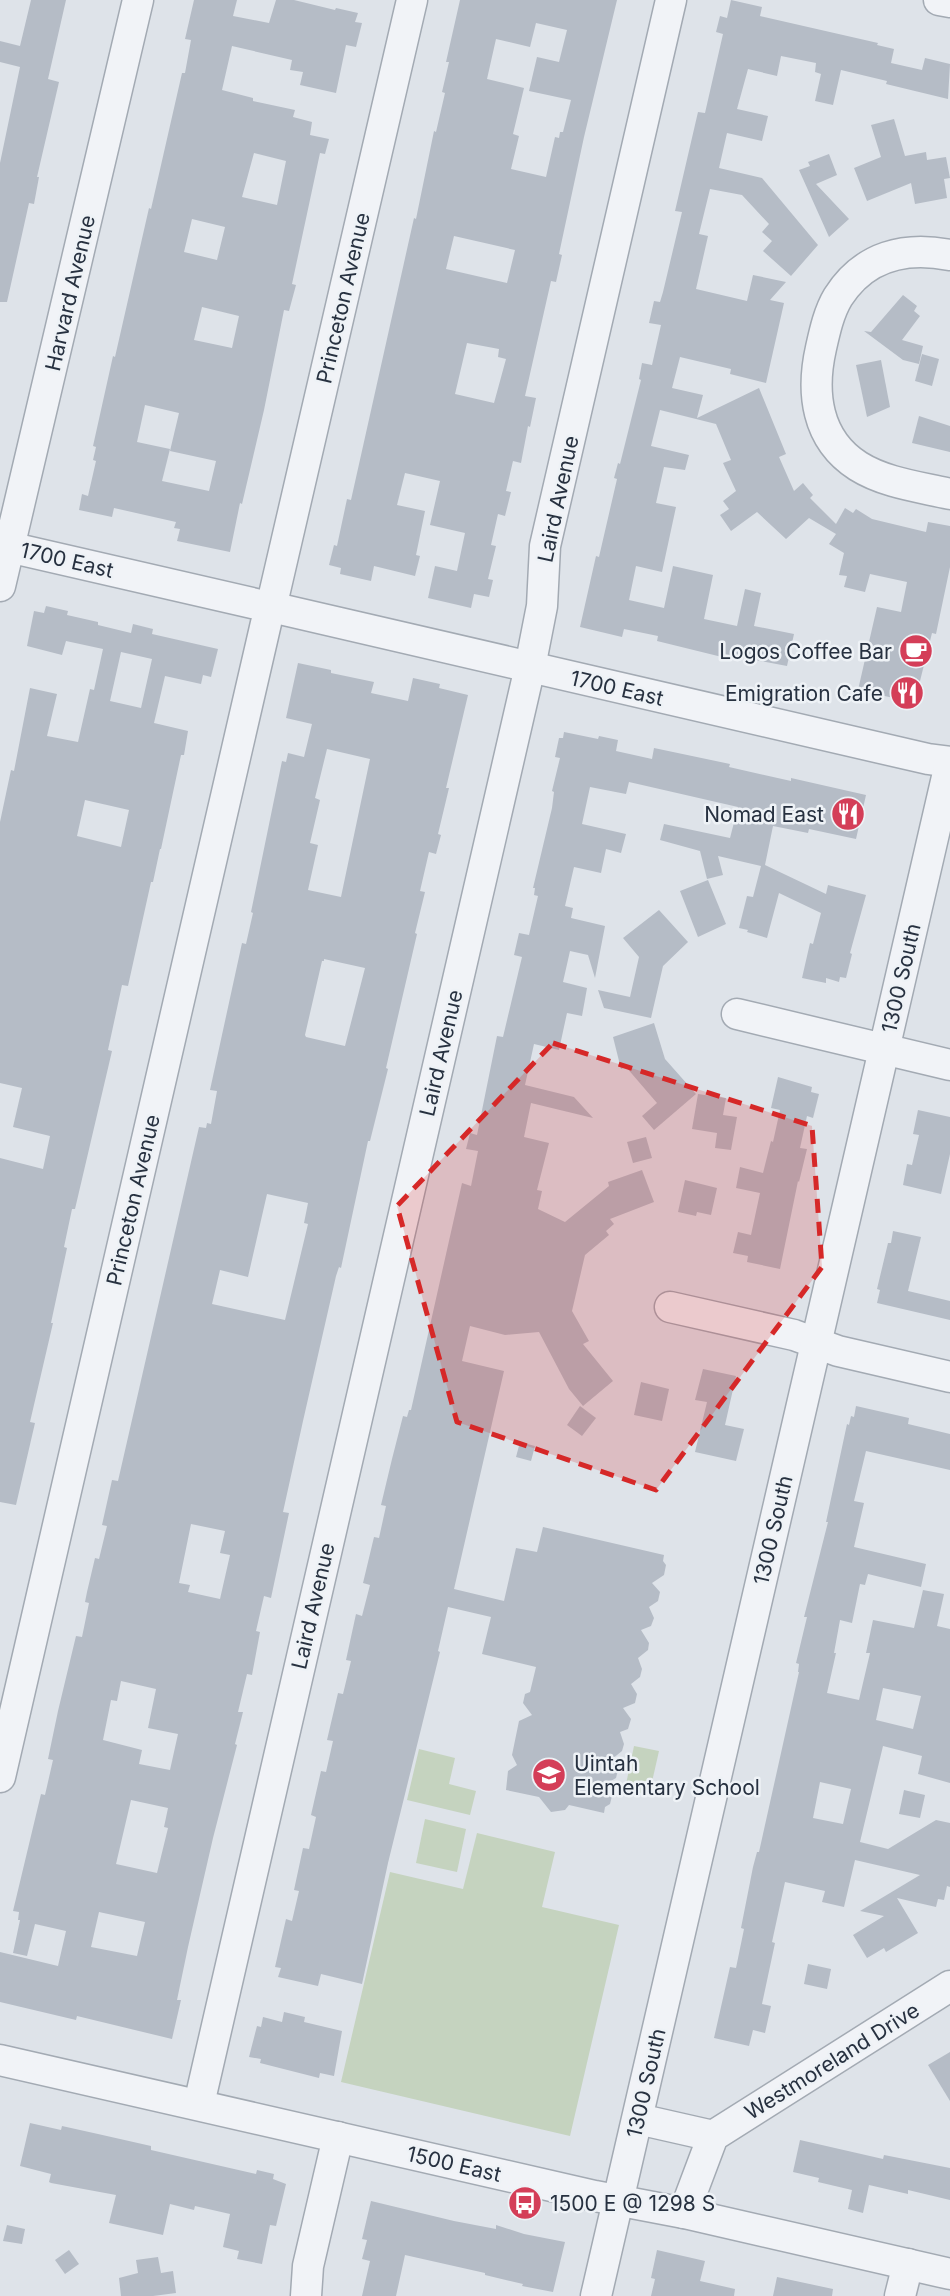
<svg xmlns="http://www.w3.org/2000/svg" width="950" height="2296" font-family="Inter,sans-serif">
<rect width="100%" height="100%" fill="#dee3e9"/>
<g fill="#c5d3bf">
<polygon points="634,1746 659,1751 649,1795 625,1789"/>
<polygon points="419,1749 455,1758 449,1784 476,1791 470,1815 407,1800"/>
<polygon points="425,1819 466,1829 457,1872 416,1863"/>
<polygon points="477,1833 555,1852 542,1907 619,1925 570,2136 341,2082 390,1872 463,1889"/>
</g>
<g fill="#b5bcc6" fill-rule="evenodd">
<polygon points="31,0 66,0 48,79 59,82 37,177 39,177 34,204 29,203 7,302 0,302 0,163 20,67 0,62 0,41 20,46"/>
<path d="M194,0H237L233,16L269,23L276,0H294L335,10L336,8L358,13L355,22L362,23L356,47L346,45L336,93L300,85L303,72L290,70L292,60L232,46L222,90L253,98V101L295,110L293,117L312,122L310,135L329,139L325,154L320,153L292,284L296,285L289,311L284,310L264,410L242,504L240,503L230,552L177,541L180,529L174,528L176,522L114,508L112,517L79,510L82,494L88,496L96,461L93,460L96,447L93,446L113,356L115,357L149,208L151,209L182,73H185L191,40L185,39ZM254,153L286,161L277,205L242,197ZM192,219L225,227L217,260L184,252ZM202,307L239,316L232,348L194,340ZM145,405L179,413L170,451L216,461L209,491L162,481L170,449L137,442Z"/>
<path d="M460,0H617L584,137L559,254L562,255L556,282L551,281L525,396L536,398L530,427L528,426L521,463L513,461L506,491L511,492L505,516L498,514L491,545L496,546L488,579L493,580L489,597L474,594L471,608L428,598L435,566L457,571L465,533L430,525L440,481L405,473L397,505L425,511L416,555L420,556L415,576L374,566L371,581L340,574L341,568L329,565L334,545L337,546L347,499L351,500L414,218L416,219L434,131L436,132L445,93L442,92L449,62H446ZM536,23L567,30L559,62L537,57L529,91L571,100L563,132H560L559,138L555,137L546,177L511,169L519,136L513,134L524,88L487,79L496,39L530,47ZM454,236L515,250L507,283L446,269ZM467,343L499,349L498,357L506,359L494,403L455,394Z"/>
<polygon points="731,0 762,7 760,16 878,43 877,45 894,49 891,63 922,70 925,58 950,64 948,99 886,84 887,81 841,70 833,105 815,101 821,74 815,72 816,63 781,56 777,76 748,69 737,109 768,116 762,141 727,133 719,168 762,178 818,245 791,276 763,251 772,241 762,232 769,224 742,195 710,189 699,234 708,236 696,289 747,301 753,275 786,282 770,300 784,303 766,383 730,374 731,369 680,357 672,388 703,395 697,418 759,388 786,454 779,457 794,491 803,483 813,495 810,498 836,524 845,508 853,513 856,509 872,519 926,532 928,522 950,526 950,567 936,634 932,633 916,697 907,701 858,690 877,607 901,612 907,582 870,574 865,592 844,587 847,576 839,575 844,553 829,544 836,534 809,518 786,539 757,512 731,531 720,515 729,509 723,501 736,491 723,463 731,460 716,424 660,410 651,446 689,455 685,470 664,467 656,503 676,507 662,572 636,566 629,600 664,608 673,566 713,575 704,619 737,626 745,589 761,593 754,626 794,634 787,666 723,654 722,657 657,641 658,636 624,629 622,637 580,627 596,556 599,557 617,479 614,478 618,463 620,464 641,380 639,379 642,363 652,365 661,325 649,323 654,301 660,302 663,292 682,212 675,211 698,112 705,113 723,34 716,32 720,16 727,18"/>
<polygon points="894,119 905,156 926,152 927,160 946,157 950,178 944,179 947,198 915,204 911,183 867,201 854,168 881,157 871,125"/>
<polygon points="829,154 837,175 816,184 849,219 829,237 799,170 810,166 808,162"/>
<polygon points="903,295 917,306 914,311 920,316 902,340 923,346 919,364 903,360 864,331 871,332"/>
<polygon points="922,354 939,359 932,386 915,381"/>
<polygon points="881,360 890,407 867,417 856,365"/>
<polygon points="919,416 950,426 950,452 912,443"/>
<path d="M46,606L68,611L67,615L98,622V625L131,633L133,624L153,629L152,634L218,649L211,677L203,675L201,684L165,676L154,723L188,731L184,755H181L161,849H160L153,882H151L128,986L122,985L108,1050L112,1051L75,1209H72L64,1247L67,1248L51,1323H53L30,1422L35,1423L16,1505L0,1502V1158L43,1169L50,1136L13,1127L22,1088L0,1083V822L11,770L14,771L30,688L57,694L47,736L78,742L90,689L94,690L103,649L66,641L62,655L27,646L34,611L44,613ZM121,652L152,659L141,708L110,701ZM85,800L129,810L121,847L77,836Z"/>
<path d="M298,663L331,670V673L374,682L371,693L408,701L413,678L440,684L439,688L468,695L446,788H449L438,834L441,835L436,854L429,852L420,891L425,892L415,933L417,934L386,1068L388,1069L370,1141H368L341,1268L339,1267L336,1276L303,1421L283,1512L289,1513L271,1598L264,1596L256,1631L260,1632L252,1675L247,1674L238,1712H243L235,1744L237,1745L213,1838L188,1947L177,2000H181L172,2039L77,2016L76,2020L0,2002V1952L58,1966L66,1931L35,1924L27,1956L13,1953L20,1920H18L19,1912L13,1911L41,1794L45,1795L53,1760L48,1759L58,1711L76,1636L82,1637L89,1603L85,1602L87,1592L95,1558L99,1559L107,1526L102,1525L112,1480L118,1481L199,1127L206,1128L207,1123L211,1124L217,1091L210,1090L242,943L246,944L253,913L251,912L282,761L286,762L288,753L304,757L312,724L286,718ZM327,749L370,759L341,897L308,890L318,845L310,843L320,800L315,798ZM324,959L365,968L345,1046L306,1037L305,1035L322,961H324ZM267,1194L308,1203L304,1223L308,1224L285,1320L212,1304L220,1270L248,1277ZM191,1524L225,1531L220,1553L230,1555L220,1599L188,1592L190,1585L179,1583ZM121,1681L156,1689L148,1728L178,1734L170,1770L139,1764L142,1750L103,1740L111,1700L117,1701ZM131,1800L168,1808L164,1827L168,1828L157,1873L116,1864ZM99,1912L145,1922L137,1956L91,1947Z"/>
<polygon points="564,732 598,739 599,736 618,740 616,751 652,759 654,748 730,764 729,767 791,781 791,778 866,795 856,839 809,829 808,833 773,826 765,865 826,894 828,885 866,895 850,953 852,954 846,978 840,977 839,982 826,978 826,983 802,978 810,943 813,944 821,913 779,893 767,938 747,932 748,930 739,928 747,896 753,897 761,866 718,856 723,875 707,879 700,851 660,840 664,824 730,838 738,807 629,782 626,794 590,787 582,824 626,834 621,853 606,849 601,873 574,867 565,906 573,908 571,918 605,926 595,978 588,955 570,951 563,982 587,988 582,1016 567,1013 559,1050 534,1044 525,1085 574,1097 593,1118 531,1103 524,1137 549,1143 537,1190 542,1191 538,1209 565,1222 609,1186 608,1182 642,1170 654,1202 610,1219 614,1224 606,1231 609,1235 585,1255 572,1311 589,1341 583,1344 613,1381 583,1406 569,1389 539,1332 505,1335 470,1326 462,1361 504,1371 454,1589 504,1601 516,1548 537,1552 543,1527 664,1555 663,1561 666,1565 664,1575 652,1583 660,1592 658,1601 649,1607 654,1618 651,1626 641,1630 649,1643 648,1650 638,1658 642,1669 640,1677 631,1684 637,1694 635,1703 623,1708 631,1719 628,1729 620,1732 624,1744 622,1751 612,1759 618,1770 616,1778 604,1785 612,1796 610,1804 605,1807 604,1813 569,1805 565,1810 551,1812 539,1797 506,1790 508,1771 517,1765 512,1755 519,1721 532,1715 523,1703 525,1694 530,1692 536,1667 482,1654 491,1617 448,1607 438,1651 440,1652 388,1863 362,1984 321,1974 318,1986 278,1977 281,1968 275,1967 286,1919 292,1921 299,1891 294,1890 303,1848 309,1849 316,1817 311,1815 321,1771 326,1772 333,1741 327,1740 338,1693 343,1694 351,1661 346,1660 356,1614 362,1616 370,1585 363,1583 374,1537 379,1538 386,1506 381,1505 392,1459 403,1416 407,1417 409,1410 411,1410 462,1183 471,1186 478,1151 466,1149 470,1133 477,1135 497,1036 503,1037 522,957 514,955 519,933 529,935 538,896 534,895 535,888 533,888 552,808 554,792 552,791 560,758 555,757 559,738 563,738"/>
<polygon points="708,880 726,924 698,937 680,891"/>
<polygon points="659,910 688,942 663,966 651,1018 604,1008 598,990 630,997 639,957 623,938"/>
<polygon points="654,1023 665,1059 696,1094 654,1130 642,1116 657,1103 626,1067 621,1069 613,1037"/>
<polygon points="778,1077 812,1087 811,1092 819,1094 813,1118 807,1116 800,1148 807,1149 799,1182 798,1181 780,1269 747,1262 748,1256 733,1253 738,1232 751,1235 760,1193 736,1188 740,1167 763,1173 771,1141 773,1142 780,1110 771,1108"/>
<polygon points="698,1094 726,1098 723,1115 737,1117 731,1150 715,1148 717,1133 692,1129"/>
<polygon points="918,1110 950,1117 950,1154 941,1194 903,1185 907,1164 912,1165 919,1135 913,1134"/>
<polygon points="646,1137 652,1158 633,1163 627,1142"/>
<polygon points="685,1180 717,1188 711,1215 697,1212 696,1216 678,1212"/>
<polygon points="893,1231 921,1237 908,1291 950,1301 950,1320 877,1303 880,1290 877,1289 888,1243 891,1243"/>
<polygon points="703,1369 736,1376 725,1425 744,1429 736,1461 695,1452 707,1402 695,1400"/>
<polygon points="641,1382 669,1389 662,1421 634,1415"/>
<polygon points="580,1406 596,1418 582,1436 567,1425"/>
<path d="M856,1406L909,1418L908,1424L950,1434V1470L866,1451L854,1501L864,1503L854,1547L926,1564L921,1587L868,1574L865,1585L860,1584L852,1623L840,1620L834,1653H836L827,1693L859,1700L870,1653H866L873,1620L914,1628L923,1590L944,1594L937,1626L950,1629V1783L918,1774L922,1756L883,1746L860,1842L888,1849L936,1820L950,1823V1887L947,1886L944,1900L938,1899L936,1907L897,1898L918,1933L886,1952L884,1948L867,1958L853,1935L884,1916L860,1911L920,1875L855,1860L844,1907L822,1902L825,1891L785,1882L772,1942L775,1943L762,2004L771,2006L765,2033L753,2030L749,2046L714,2038L730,1967L736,1968L744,1929L741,1928L753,1867L757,1852H759L799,1672H798L799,1664L796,1663L807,1617H804L828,1522H826L847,1424L849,1425L851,1416L854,1417ZM883,1688L921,1696L913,1729L876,1720ZM820,1782L851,1789L843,1824L813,1818Z"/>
<polygon points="520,1442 535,1446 531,1461 516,1457"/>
<polygon points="904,1790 925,1795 920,1818 899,1814"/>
<polygon points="808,1964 831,1969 827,1989 804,1984"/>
<polygon points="284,2012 305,2017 304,2022 342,2031 334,2076 320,2073 319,2078 260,2063 261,2059 249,2057 257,2026 261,2027 263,2017 282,2022"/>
<polygon points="950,2052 950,2101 928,2065"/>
<polygon points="30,2123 61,2130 62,2126 98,2134 151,2146 151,2150 256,2174 257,2170 274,2174 273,2179 286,2184 276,2226 270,2225 262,2264 237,2259 239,2251 223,2247 230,2214 195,2206 194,2210 170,2204 163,2235 109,2223 116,2195 51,2183 49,2182 51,2174 20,2166"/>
<polygon points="800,2140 883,2159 884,2155 950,2168 950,2200 908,2190 908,2194 869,2185 863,2213 848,2209 852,2190 818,2182 819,2178 793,2172"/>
<polygon points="371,2201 454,2221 496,2229 496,2225 524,2234 565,2242 553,2292 522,2286 523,2284 485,2275 485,2273 405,2255 396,2296 362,2296 370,2261 362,2259 367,2240 362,2239"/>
<polygon points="7,2225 25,2229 22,2244 3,2241"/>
<polygon points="69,2250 79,2264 65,2274 55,2260"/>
<polygon points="657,2250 705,2261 700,2281 735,2289 734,2296 651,2296 655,2279 651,2278"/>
<polygon points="158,2257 161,2273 173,2271 176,2293 153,2296 121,2296 119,2278 138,2273 136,2260"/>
<polygon points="777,2277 833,2289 832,2296 773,2296"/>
</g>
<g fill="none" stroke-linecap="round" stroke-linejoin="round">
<g stroke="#a3aab3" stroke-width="33">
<g id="minor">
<polyline points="939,0 950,2"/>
<path d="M950,255C905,246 864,256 838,297C829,312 825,330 821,348C811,392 816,439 858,466C885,483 920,487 950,494"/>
<polyline points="0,545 256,604"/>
<polyline points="0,586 138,0"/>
<polyline points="274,595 412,0"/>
<polyline points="284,610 928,759 950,762"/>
<polyline points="737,1014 950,1065"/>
<polyline points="670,1307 794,1335 838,1351 950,1377"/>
<polyline points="0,1777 266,623"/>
<polyline points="0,2060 595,2196 684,2213 950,2274"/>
<polyline points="199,2104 530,667 542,606 545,546 671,0"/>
<polyline points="638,2119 713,2136"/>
<polyline points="684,2213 713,2136 950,1986"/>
<polyline points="306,2296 308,2266 338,2137"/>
<polyline points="596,2296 950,764"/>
<polyline points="900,2296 908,2264"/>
</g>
</g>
<use href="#minor" stroke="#f1f3f7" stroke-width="30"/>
</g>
<path fill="#d62828" fill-opacity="0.2" stroke="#d62828" stroke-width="5" stroke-dasharray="14 9" stroke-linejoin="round" d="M553,1043L812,1126L822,1267L656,1490L457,1422L397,1206Z"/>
<defs>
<g id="cafe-disc" transform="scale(1.75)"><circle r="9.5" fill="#d43e58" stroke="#eef2f6"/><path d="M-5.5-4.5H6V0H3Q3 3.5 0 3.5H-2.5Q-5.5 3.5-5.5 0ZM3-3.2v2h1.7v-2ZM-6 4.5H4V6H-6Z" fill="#fff"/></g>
<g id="restaurant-disc" transform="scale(1.75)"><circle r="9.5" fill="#d43e58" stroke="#eef2f6"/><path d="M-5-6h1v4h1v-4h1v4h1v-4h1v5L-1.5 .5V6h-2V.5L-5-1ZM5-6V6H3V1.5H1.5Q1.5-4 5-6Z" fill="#fff"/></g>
<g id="school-disc" transform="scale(1.75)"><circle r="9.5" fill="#d43e58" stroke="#eef2f6"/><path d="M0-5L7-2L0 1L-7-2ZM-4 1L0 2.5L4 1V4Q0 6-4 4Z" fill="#fff"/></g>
<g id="bus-disc" transform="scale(1.75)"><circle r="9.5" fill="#d43e58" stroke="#eef2f6"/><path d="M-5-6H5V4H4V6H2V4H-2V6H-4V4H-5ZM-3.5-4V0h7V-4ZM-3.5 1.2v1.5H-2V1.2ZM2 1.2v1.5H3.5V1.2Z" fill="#fff"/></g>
</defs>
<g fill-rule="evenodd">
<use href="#cafe-disc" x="916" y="651"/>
<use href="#restaurant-disc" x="907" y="693"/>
<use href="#restaurant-disc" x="848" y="814"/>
<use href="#school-disc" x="549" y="1775"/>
<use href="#bus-disc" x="525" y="2203"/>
</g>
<g text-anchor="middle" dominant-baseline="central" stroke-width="5" stroke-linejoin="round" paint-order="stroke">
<g font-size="21" fill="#273140" stroke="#eef2f6">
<text transform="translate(70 293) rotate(-77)">Harvard Avenue</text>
<text transform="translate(343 298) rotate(-77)">Princeton Avenue</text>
<text transform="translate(558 499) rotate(-78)">Laird Avenue</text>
<text transform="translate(67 560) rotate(13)">1700 East</text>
<text transform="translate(617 688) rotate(13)">1700 East</text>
<text transform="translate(901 978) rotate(-77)">1300 South</text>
<text transform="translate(441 1053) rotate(-77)">Laird Avenue</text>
<text transform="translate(133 1200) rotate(-77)">Princeton Avenue</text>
<text transform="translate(773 1530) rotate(-77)">1300 South</text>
<text transform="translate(313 1606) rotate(-77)">Laird Avenue</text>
<text transform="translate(832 2061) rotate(-32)">Westmoreland Drive</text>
<text transform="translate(646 2083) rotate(-77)">1300 South</text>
<text transform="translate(454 2164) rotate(13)">1500 East</text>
</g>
<g font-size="21" fill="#273140" stroke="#eef2f6" text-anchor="end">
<text x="892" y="651">Logos Coffee Bar</text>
<text x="883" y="693">Emigration Cafe</text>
<text x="824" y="814">Nomad East</text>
<text x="574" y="1763" text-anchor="start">Uintah<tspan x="574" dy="24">Elementary School</tspan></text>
<text x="550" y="2203" text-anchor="start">1500 E @ 1298 S</text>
</g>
</g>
</svg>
